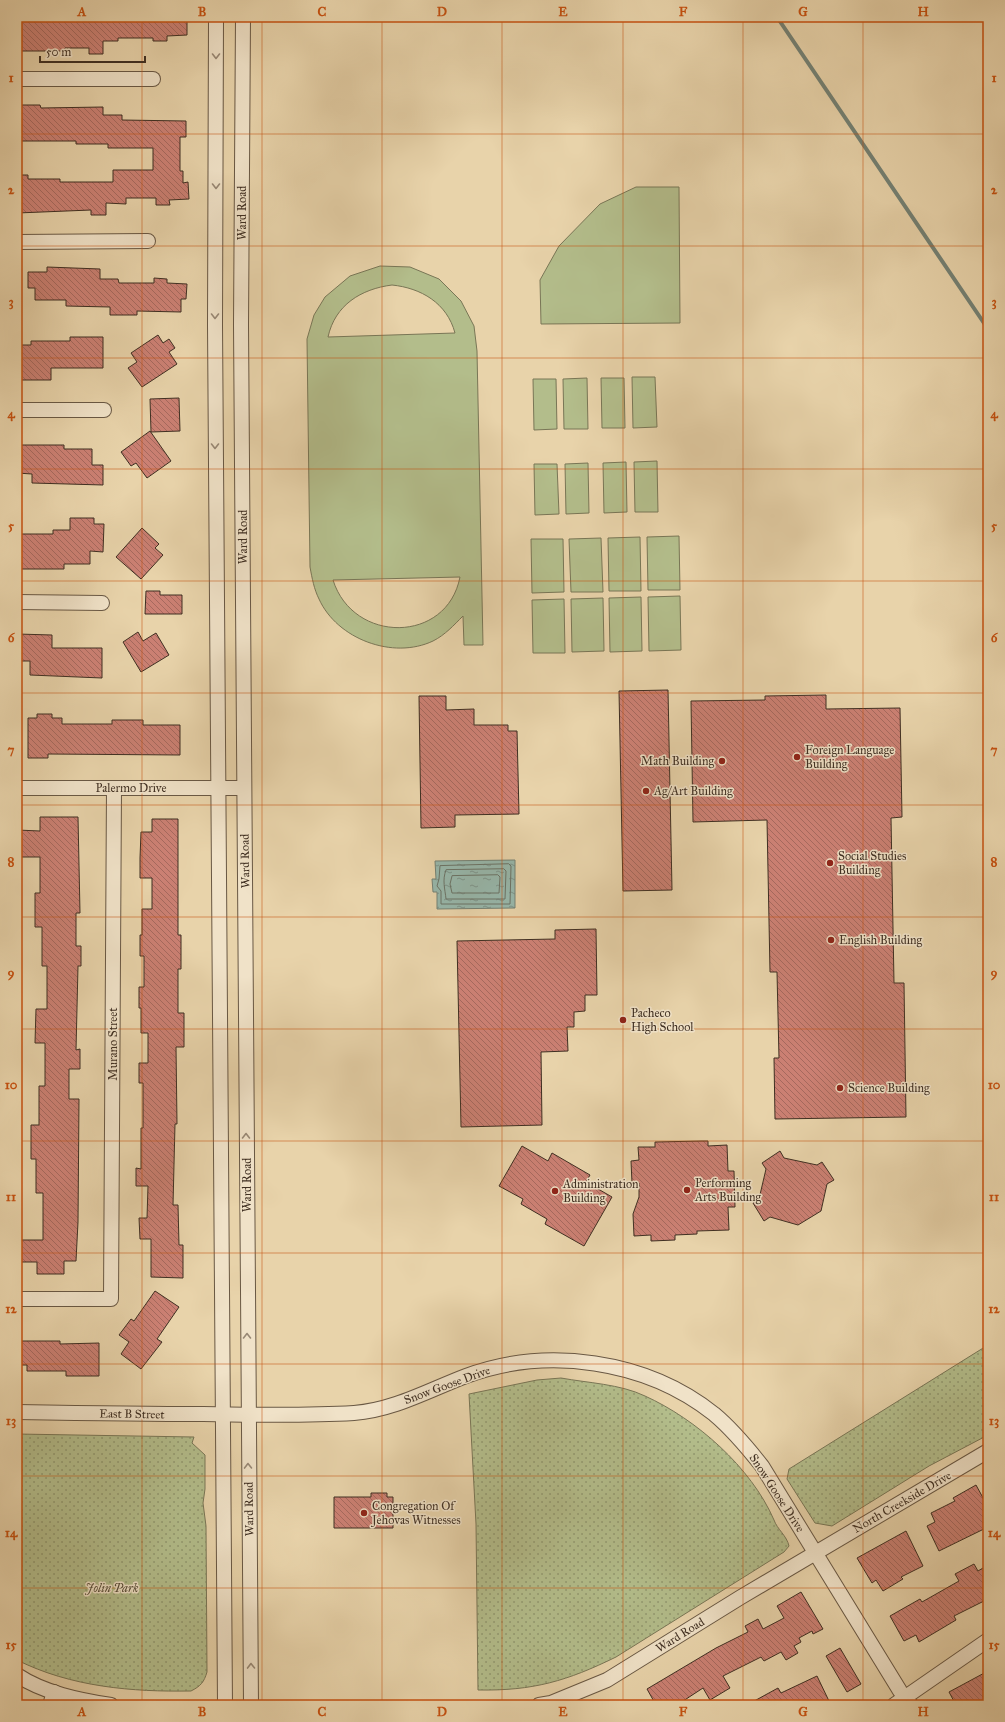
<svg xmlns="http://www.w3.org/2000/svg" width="1005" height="1722" font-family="'IM FELL Great Primer',serif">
<defs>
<pattern id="green-dots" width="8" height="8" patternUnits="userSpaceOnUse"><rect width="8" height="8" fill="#b3bd8b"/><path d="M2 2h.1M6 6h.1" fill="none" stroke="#939a71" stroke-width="1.8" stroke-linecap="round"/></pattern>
<pattern id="water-ripples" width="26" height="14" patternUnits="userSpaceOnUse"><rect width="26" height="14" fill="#97b7ab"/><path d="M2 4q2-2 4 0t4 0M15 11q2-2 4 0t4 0" fill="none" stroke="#7d958b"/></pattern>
<pattern id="building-back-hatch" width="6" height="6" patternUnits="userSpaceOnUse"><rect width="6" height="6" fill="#cb8073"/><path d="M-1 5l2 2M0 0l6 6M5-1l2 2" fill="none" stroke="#a6695e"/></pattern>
</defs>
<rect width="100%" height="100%" fill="#e8d3aa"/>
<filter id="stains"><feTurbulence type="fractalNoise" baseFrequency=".005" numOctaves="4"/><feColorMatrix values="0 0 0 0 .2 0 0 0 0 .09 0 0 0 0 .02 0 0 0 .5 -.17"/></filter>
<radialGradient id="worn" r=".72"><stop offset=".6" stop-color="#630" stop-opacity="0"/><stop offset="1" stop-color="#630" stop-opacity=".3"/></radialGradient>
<g fill="url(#green-dots)" stroke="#797656">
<polygon points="988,1345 988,1435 929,1466 832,1526 815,1523 787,1479 789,1469"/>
<path d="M561,1378C588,1383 620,1384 645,1396C696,1419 751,1467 774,1520C777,1529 787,1536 789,1546L784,1552L616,1657C567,1681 533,1691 478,1690L476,1524L469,1394L537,1380Z"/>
<path d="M17,1434L194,1437L192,1443L205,1455V1489L203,1503L206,1526L207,1672C204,1682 201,1686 191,1691C132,1692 71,1687 17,1660Z"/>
</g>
<g fill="#b3bd8b" stroke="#797656" fill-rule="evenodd">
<polygon points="636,187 679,187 680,323 541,324 540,280 559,246 600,204"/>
<path d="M380,266L410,267L439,279L461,301L474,326L477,351L483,645H464L463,616C454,625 445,635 433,641C393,660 337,639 319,599C314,589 312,578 310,567L307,339L314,315L325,297L350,276ZM392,285C421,288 447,303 455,333L328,337C335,305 361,289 392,285ZM460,577C447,644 353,644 333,580Z"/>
<polygon points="632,377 655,377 657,427 633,428"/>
<polygon points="587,378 588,429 564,429 563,379"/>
<polygon points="601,378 624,378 625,428 602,428"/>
<polygon points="533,379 556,379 557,429 534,430"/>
<polygon points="657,461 658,512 635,512 634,462"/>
<polygon points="626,462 627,512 604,513 603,463"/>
<polygon points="588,463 589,513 566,514 565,464"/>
<polygon points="534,464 557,464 559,514 535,515"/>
<polygon points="679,536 680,590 648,590 647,537"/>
<polygon points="640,537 641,591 609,591 608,538"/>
<polygon points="601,538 603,592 571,592 569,539"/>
<polygon points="531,539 563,539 564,592 532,593"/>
<polygon points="680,596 681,650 649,651 648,597"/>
<polygon points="641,597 642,651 610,652 609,598"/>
<polygon points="603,598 604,651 572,652 571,599"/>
<polygon points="564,599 565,653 533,653 532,600"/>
</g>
<polygon fill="url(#water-ripples)" stroke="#748174" points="515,860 515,908 437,909 437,892 433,892 432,879 436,879 435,861"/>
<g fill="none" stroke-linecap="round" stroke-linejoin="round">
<g stroke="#6b7366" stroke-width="1">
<polygon points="509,864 511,866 510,904 441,904 441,891 437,886 439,879 440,866"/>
<path d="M504,869L506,871L505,899H446C445,889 442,880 446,870Z"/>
<polygon points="498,875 500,877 499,893 452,893 450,884 452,876"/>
</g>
<polyline stroke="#748174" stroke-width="4" points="777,17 988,329"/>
</g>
<g fill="url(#building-back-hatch)" stroke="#3f2f22">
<polygon points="30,17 58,17 58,20 108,20 108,17 181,17 181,20 187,20 187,35 167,36 167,41 153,41 153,38 118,38 118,41 103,41 103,54 89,54 89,48 65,48 65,51 17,51 17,20 30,20"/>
<polygon points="17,105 40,105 41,108 103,107 103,115 122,115 122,120 186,121 186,137 180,137 180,171 183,171 183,183 188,182 189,199 169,200 170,205 156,205 156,198 126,198 126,204 106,203 106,215 91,215 91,210 17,213 17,175 28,175 28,179 60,179 60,182 113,182 113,170 153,170 153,148 108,148 108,144 76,144 76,141 17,141"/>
<polygon points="47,267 100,269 100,279 118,279 119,283 154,283 154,278 167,279 167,283 187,284 186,299 181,299 181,312 137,311 137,315 110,315 110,307 66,306 66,300 35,300 35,288 28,288 28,272 47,272"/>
<polygon points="158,335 163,343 169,339 175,348 169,352 177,364 142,387 128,368 137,362 131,353"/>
<polygon points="70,337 103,337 103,368 51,368 51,380 17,380 17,345 31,345 31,341 70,341"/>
<polygon points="179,398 180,431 151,432 150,399"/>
<polygon points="150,431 171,461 147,478 136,463 131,466 121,452"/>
<polygon points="17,445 64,445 64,449 92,449 92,465 103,465 103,485 32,483 32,474 17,473"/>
<polygon points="70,518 94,518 94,524 104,524 103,552 90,551 90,564 64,564 64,569 17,569 17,534 53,534 53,530 70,530"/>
<polygon points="142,528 159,544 155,548 163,555 141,579 116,557"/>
<polygon points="146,591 160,591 160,595 182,595 182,614 145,614"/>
<polygon points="138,632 143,641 156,633 169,655 141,672 123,642"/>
<polygon points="17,634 52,635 52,648 102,648 102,678 30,675 30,661 17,661"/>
<polygon points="668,690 672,890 623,891 619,691"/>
<polygon points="826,695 826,709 900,708 902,817 891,818 894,983 904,983 906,1117 775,1119 774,1058 779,1058 777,972 770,972 767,820 693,822 691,701 765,700 765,696"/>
<polygon points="419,696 446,696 446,710 474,709 474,725 508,725 508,731 517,731 519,814 455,815 455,827 421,828"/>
<polygon points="37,714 52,714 52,718 62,718 62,724 112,724 112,720 143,720 143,725 180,725 180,755 48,754 48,758 28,758 28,718 37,718"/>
<polygon points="40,817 78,817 80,913 76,913 76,946 81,946 81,966 78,966 76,1050 80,1049 80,1069 69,1069 69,1099 79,1099 78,1222 76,1261 64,1261 64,1274 37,1274 37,1262 17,1262 17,1240 43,1240 43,1193 36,1193 36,1159 31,1159 31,1125 39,1125 39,1086 45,1086 45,1043 35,1043 36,1009 47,1009 47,966 42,966 42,927 35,927 35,893 40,893 40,857 17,857 17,830 40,831"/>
<polygon points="152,819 178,819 178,935 181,935 181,969 178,969 178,1013 184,1013 184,1047 176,1047 177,1124 175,1124 173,1205 178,1205 179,1245 183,1245 183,1278 151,1277 151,1239 140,1239 139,1218 147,1218 148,1186 136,1186 136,1168 141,1169 141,1128 143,1128 143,1083 139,1083 139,1063 148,1063 148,1033 141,1033 141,1008 139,1008 139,987 144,987 144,956 140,956 140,935 142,935 142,909 152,909 152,878 140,878 140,858 141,832 152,832"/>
<polygon points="596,929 597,995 585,995 585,1011 574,1012 574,1027 567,1027 568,1051 541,1052 542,1125 461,1127 457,941 555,939 555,930"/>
<polygon points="702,1141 708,1141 708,1146 727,1145 728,1171 734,1171 735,1207 728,1207 729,1230 697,1231 697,1234 675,1235 675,1240 651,1241 651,1235 634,1236 633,1214 639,1197 639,1183 632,1183 631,1161 639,1160 638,1147 655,1147 655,1142"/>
<polygon points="522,1146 548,1161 552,1153 590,1175 586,1182 612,1197 584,1246 545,1224 547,1219 521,1204 523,1199 499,1186"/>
<polygon points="780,1151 784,1158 817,1165 822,1162 834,1180 827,1184 821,1211 798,1225 770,1217 764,1221 753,1203 759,1199 766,1169 762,1163"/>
<polygon points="155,1291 179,1307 157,1339 162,1342 141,1369 121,1354 129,1342 119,1335 131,1319 134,1321"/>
<polygon points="17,1341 60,1341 60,1344 99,1343 99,1376 66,1376 66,1371 27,1371 27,1365 17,1365"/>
<polygon points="976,1485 988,1507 988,1527 939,1551 927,1526 935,1522 931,1513 955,1501 953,1498"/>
<polygon points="371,1493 387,1493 387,1497 393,1497 393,1528 334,1528 334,1497 371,1497"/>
<polygon points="906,1531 923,1566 901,1577 903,1579 883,1591 876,1580 872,1583 857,1558"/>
<polygon points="974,1564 978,1571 988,1565 988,1599 954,1616 956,1620 919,1642 916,1635 904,1641 890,1616 920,1599 922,1602 959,1581 955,1574"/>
<polygon points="801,1592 823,1629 813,1634 812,1631 799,1638 801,1642 794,1646 798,1653 786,1660 781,1652 764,1661 761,1657 723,1676 730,1688 710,1700 703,1688 677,1705 656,1705 647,1689 716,1648 748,1632 745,1626 758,1619 763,1629 784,1618 777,1606"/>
<polygon points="840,1648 861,1684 847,1692 826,1656"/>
<polygon points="988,1671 988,1705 956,1705 949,1692"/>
<polygon points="817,1676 829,1701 820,1705 747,1705 778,1688 781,1693"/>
</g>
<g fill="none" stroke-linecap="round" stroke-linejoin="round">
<g stroke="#695844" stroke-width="16">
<g id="street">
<polyline points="216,17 215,325 225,1705"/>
<polyline points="243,17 241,325 251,1705"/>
<polyline points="17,79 153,79"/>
<polyline points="17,242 148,241"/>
<polyline points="17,410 104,410"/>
<polyline points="17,602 102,603"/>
<polyline points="17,788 244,788"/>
<polyline points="17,1299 111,1299 114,788"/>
<path d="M17,1412C79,1413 141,1414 203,1414C253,1415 304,1416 354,1413C394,1410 429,1390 466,1376C547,1346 646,1360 714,1414C732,1429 747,1447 762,1466L900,1691L911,1705"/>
<path d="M17,1675C44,1693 79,1700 111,1705"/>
<polyline points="50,1705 54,1692"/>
<polyline points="539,1705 551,1703 607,1680 741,1597 988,1451"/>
<polyline points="894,1705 988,1640"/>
</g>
</g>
<use href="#street" stroke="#f0e2c8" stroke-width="14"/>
</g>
<defs><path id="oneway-chevron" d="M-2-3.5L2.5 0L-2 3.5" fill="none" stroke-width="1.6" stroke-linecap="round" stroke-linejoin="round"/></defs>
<g stroke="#988875">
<use href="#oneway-chevron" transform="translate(216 56) rotate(90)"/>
<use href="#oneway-chevron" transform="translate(216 186) rotate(90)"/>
<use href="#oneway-chevron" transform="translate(215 316) rotate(90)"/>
<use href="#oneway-chevron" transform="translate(215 446) rotate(90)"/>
<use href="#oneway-chevron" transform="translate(246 1136) rotate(-90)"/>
<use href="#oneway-chevron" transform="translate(247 1336) rotate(-90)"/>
<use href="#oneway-chevron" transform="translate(248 1466) rotate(-91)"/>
<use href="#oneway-chevron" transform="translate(251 1666) rotate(-91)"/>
</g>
<path fill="none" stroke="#c65110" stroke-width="1" stroke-opacity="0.55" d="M142,17V1705M262,17V1705M382,17V1705M502,17V1705M623,17V1705M743,17V1705M863,17V1705M17,134H988M17,246H988M17,358H988M17,469H988M17,581H988M17,693H988M17,805H988M17,917H988M17,1029H988M17,1141H988M17,1253H988M17,1364H988M17,1476H988M17,1588H988"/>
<g fill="#8f2418" stroke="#f0e2c8" stroke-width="1.5">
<circle cx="797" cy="757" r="4"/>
<circle cx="722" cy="761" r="4"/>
<circle cx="646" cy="791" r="4"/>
<circle cx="830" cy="863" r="4"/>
<circle cx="831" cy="940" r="4"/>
<circle cx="623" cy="1020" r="4"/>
<circle cx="840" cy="1088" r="4"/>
<circle cx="687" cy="1190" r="4"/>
<circle cx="555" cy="1191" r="4"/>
<circle cx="364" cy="1513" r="4"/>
</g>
<g text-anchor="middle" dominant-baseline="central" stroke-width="3" stroke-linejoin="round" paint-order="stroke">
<g font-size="12" fill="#3f2f22" stroke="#f0e2c8">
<text transform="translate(242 213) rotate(-90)">Ward Road</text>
<text transform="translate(243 537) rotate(-90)">Ward Road</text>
<text x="131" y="788">Palermo Drive</text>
<text transform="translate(245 861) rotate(-91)">Ward Road</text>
<text transform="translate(113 1044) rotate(-90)">Murano Street</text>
<text transform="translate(247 1185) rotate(-90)">Ward Road</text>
<text transform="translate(447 1385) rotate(-20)">Snow Goose Drive</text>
<text transform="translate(132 1414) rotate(1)">East B Street</text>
<text transform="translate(777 1493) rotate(57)">Snow Goose Drive</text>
<text transform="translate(902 1502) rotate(-30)">North Creekside Drive</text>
<text transform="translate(249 1509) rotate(-91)">Ward Road</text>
<text transform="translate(680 1635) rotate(-32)">Ward Road</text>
</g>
<g font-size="12" fill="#3f2f22" stroke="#f0e2c8" text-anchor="start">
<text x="805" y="750">Foreign Language<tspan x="805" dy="14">Building</tspan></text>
<text x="714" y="761" text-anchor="end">Math Building</text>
<text x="654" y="791">Ag/Art Building</text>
<text x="838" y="856">Social Studies<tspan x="838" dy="14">Building</tspan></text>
<text x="839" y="940">English Building</text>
<text x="631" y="1013">Pacheco<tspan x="631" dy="14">High School</tspan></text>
<text x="848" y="1088">Science Building</text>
<text x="695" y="1183">Performing<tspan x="695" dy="14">Arts Building</tspan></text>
<text x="563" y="1184">Administration<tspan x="563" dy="14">Building</tspan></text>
<text x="372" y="1506">Congregation Of<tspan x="372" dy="14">Jehovas Witnesses</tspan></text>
</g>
<g font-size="12" font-style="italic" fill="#564b37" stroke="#f0e2c8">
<text x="112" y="1588">Jolin Park</text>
</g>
</g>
<rect width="1005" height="1722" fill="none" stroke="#e8d3aa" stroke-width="44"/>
<path d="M40 56v6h105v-6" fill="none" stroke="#3f2f22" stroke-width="2"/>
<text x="46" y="56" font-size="12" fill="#3f2f22" stroke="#f0e2c8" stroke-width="3" paint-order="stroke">50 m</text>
<rect x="22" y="22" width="961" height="1678" fill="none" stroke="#c65110" stroke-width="1.5"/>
<g font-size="13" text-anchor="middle" font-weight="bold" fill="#c65110">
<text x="82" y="16">A</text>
<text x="202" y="16">B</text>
<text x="322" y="16">C</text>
<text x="442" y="16">D</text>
<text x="563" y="16">E</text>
<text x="683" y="16">F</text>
<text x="803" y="16">G</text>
<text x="923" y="16">H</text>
<text x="11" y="82">1</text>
<text x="994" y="82">1</text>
<text x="11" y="194">2</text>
<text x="994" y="194">2</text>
<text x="11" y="306">3</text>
<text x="994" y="306">3</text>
<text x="11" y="418">4</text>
<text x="994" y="418">4</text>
<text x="11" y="530">5</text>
<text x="994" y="530">5</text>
<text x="11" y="642">6</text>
<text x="994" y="642">6</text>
<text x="11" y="754">7</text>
<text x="994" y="754">7</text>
<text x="11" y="866">8</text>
<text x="994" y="866">8</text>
<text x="11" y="977">9</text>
<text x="994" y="977">9</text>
<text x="11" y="1089">10</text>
<text x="994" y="1089">10</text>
<text x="11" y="1201">11</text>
<text x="994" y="1201">11</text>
<text x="11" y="1313">12</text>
<text x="994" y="1313">12</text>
<text x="11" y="1425">13</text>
<text x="994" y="1425">13</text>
<text x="11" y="1537">14</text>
<text x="994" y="1537">14</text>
<text x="11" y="1649">15</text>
<text x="994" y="1649">15</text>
<text x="82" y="1716">A</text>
<text x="202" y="1716">B</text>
<text x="322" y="1716">C</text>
<text x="442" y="1716">D</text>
<text x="563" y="1716">E</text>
<text x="683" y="1716">F</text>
<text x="803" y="1716">G</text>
<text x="923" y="1716">H</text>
</g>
<rect width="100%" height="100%" filter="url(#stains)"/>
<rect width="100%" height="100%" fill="url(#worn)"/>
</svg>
